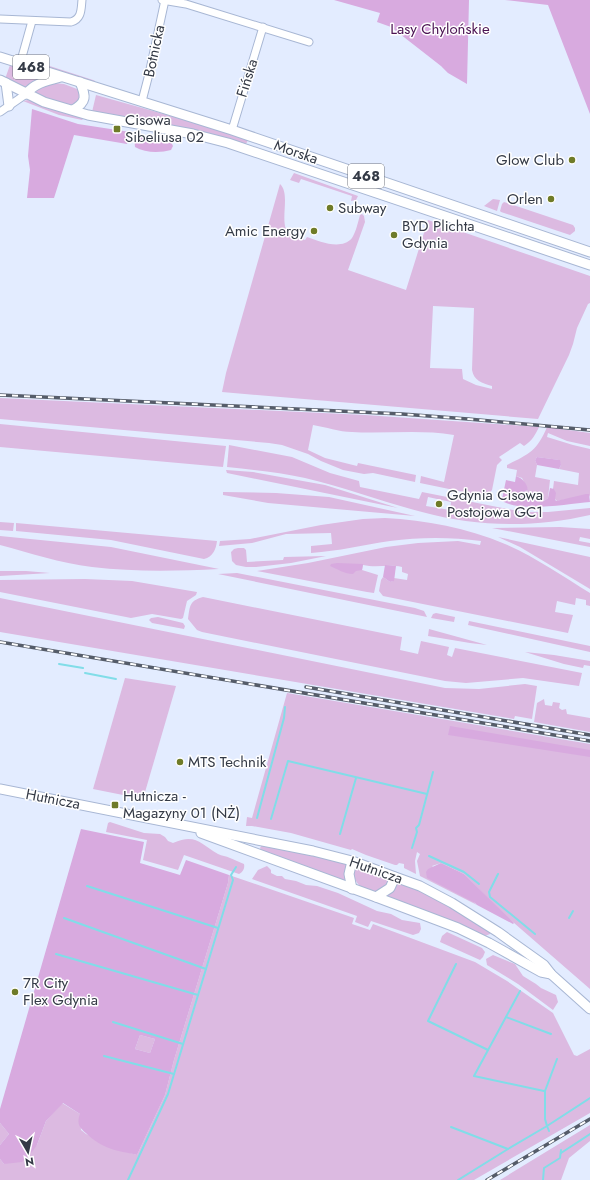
<svg xmlns="http://www.w3.org/2000/svg" width="590" height="1180" font-family="Jost,sans-serif">
<rect width="100%" height="100%" fill="#e3ecff"/>
<g fill="#dcbae1" fill-rule="evenodd">
<polygon points="31,60 93,80 95,81 95,82 39,65"/>
<polygon points="10,65 41,75 42,76 30,83 24,88 5,79"/>
<path d="M54,83L64,84L77,89L81,95L79,102L72,106C61,103 39,99 32,90Z"/>
<polygon points="96,95 196,123 248,140 246,144 187,128 92,112"/>
<polygon points="28,100 84,118 82,120 59,115 23,101"/>
<polygon points="294,173 358,196 356,200 351,201 352,196 301,179 299,183 290,180"/>
<path d="M280,184C290,193 281,217 286,229C287,232 290,233 294,234L293,236L305,240L307,237C319,241 341,251 352,238C356,232 358,222 360,215L362,214L364,216L365,222L348,270L406,290L428,220L590,276V303L588,304L577,328L573,344L569,355L538,419L222,392L226,373ZM433,306L474,308L472,370C474,381 482,383 492,386V389L476,385L463,379L462,369L430,368Z"/>
<polygon points="493,199 500,200 497,211 484,206"/>
<polygon points="504,202 573,225 575,228 575,231 570,235 501,212 500,211 502,204"/>
<path d="M0,398L365,415L539,427C535,435 532,441 524,446L520,443L499,457L502,460L497,465L492,490L489,494L483,496L420,483L421,476L444,482L454,435C420,429 386,434 352,432C339,432 326,427 313,425L308,450L325,458L357,466L358,463L416,475L415,482L373,473L364,474L343,470L321,461L308,454L282,445L269,443L0,419Z"/>
<polygon points="0,424 226,446 223,467 0,447"/>
<path d="M547,427L590,433V446L567,441L548,433L547,437L573,445L590,449V497L589,495L557,501L555,499L554,489H553L554,481L578,485L579,473L559,469L561,465L559,460L537,457L535,460L537,465L535,477L550,480L548,498L544,501C533,498 523,502 513,498L514,495L528,490L522,478L516,476L517,470L507,468V465C529,454 537,451 547,427Z"/>
<path d="M229,445L292,457L330,473L359,481L360,487L419,499L422,492L523,512H548L590,508V515C534,528 477,527 422,512C382,502 345,487 305,478C279,472 253,470 227,467ZM428,497L451,502L450,510L426,506Z"/>
<polygon points="226,470 253,472 325,485 398,508 227,473"/>
<polygon points="223,492 276,493 329,497 415,516 268,503 223,495"/>
<path d="M385,518C426,520 467,528 505,544C535,557 562,576 590,593V606L586,605V600L576,598L575,605L557,601L555,612L573,615L568,633L383,596L379,591L381,580L383,577L390,582L393,581L394,578L407,580L408,574L402,572V567C388,564 377,568 363,565L362,570L378,575L374,593L367,592L257,571L308,563L386,547L418,543L458,541L480,545L481,541C451,537 420,537 390,541C363,545 339,551 311,553V546L332,544L331,533L286,534L252,543L219,546L220,541L250,539L321,525L363,519Z"/>
<polygon points="0,522 14,523 13,531 0,530"/>
<path d="M16,523L217,541C216,549 213,557 204,559L111,540L16,531Z"/>
<polygon points="560,527 590,529 590,539 580,537 579,541 590,543 590,547 492,528"/>
<path d="M0,536L111,547L219,569C177,571 134,572 92,567C60,563 30,553 0,545Z"/>
<polygon points="498,537 590,557 590,589 520,547"/>
<polygon points="238,548 244,548 246,550 247,562 283,560 284,557 326,556 291,563 256,567 246,567 236,565 232,561 231,552 234,549"/>
<polygon points="0,571 26,571 50,573 0,576"/>
<polygon points="237,573 415,608 424,611 427,617 218,574"/>
<polygon points="85,579 132,581 197,592 196,595 187,601 183,618 181,619 152,614 131,618 0,592 0,580"/>
<path d="M203,597L402,637L400,650L418,654L421,641L449,647L447,655L452,657L455,648L582,673L579,686L523,678L466,683L445,681L202,632L197,630L188,619C190,606 189,601 203,597Z"/>
<polygon points="0,598 445,688 479,689 525,684 537,686 532,719 515,716 514,719 0,632"/>
<polygon points="436,613 455,617 454,622 431,618 433,614"/>
<polygon points="158,617 183,623 185,626 184,629 152,623 149,620 151,618"/>
<polygon points="469,621 590,646 590,652 468,625"/>
<polygon points="429,629 487,645 470,643 428,636"/>
<polygon points="525,652 554,655 590,661 590,666 584,665 583,668 564,664"/>
<polygon points="125,678 176,686 143,799 93,789"/>
<polygon points="287,693 590,744 590,989 506,916 464,874 441,863 432,866 477,905 420,876 417,861 420,854 417,852 415,861 416,874 404,868 404,864 399,863 397,865 395,865 366,855 352,849 351,850 291,833 252,826 246,826 247,817 252,818"/>
<polygon points="544,699 545,705 552,706 553,702 560,703 559,708 562,710 566,709 567,714 590,718 590,732 534,722 537,703"/>
<path d="M110,822L144,833L160,834L165,837L168,841L173,843C196,833 200,844 218,854C222,856 226,856 230,858C235,860 239,862 244,864C245,868 243,872 239,874L184,855L178,870L143,860L147,840L106,832L108,823Z"/>
<polygon points="262,845 303,851 347,864 348,882 262,852 260,848"/>
<polygon points="267,866 271,870 271,873 277,876 282,876 285,879 296,881 306,885 317,886 338,893 377,911 391,914 402,920 420,923 421,929 419,933 413,935 371,921 368,927 355,922 357,916 252,879 258,870"/>
<path d="M356,866L389,879L388,884C385,886 382,888 380,890C365,896 353,883 353,869Z"/>
<polygon points="229,875 354,918 352,924 370,930 373,924 475,962 507,981 553,1013 574,1055 577,1056 590,1049 590,1113 474,1180 0,1180 0,1159 4,1164 37,1145 46,1121 62,1103 80,1114 81,1130 86,1134 127,1152 137,1155 165,1095 174,1060 228,883"/>
<polygon points="399,881 432,896 491,931 490,934 485,936 436,915 385,896"/>
<polygon points="447,932 482,948 485,952 483,957 480,960 440,942 442,936"/>
<polygon points="493,955 515,964 523,976 536,984 541,988 556,995 558,1002 553,1010 518,984 487,965 486,959"/>
<polygon points="140,1035 155,1039 150,1053 135,1049"/>
<polygon points="0,1123 9,1134 0,1145"/>
<polygon points="590,1125 590,1141 569,1158 561,1180 500,1180"/>
</g>
<g fill="#d8aadf" fill-rule="evenodd">
<polygon points="334,0 469,0 467,84 448,73 441,66 391,27 377,22 380,13"/>
<polygon points="505,0 590,0 590,114 548,5"/>
<polygon points="32,109 78,124 130,132 127,144 74,135 54,198 27,198 30,170 28,156"/>
<path d="M136,136L170,140L173,146L171,150C160,153 145,153 135,147L134,137Z"/>
<polygon points="537,457 560,460 561,465 559,469 537,465 535,460"/>
<path d="M516,476C522,478 527,483 528,490L514,495L513,498C523,502 533,498 544,501L548,498L550,488L554,489L556,493L555,499L556,501L586,494H589L590,502C568,504 523,512 504,502L502,499L506,480L515,482Z"/>
<path d="M337,563L363,564L362,570L356,571L353,574C345,574 337,569 330,566L331,564Z"/>
<polygon points="385,565 396,566 394,581 390,582 383,577"/>
<polygon points="450,726 590,750 590,757 448,735"/>
<path d="M81,829L144,842L140,863L180,875L186,860L229,875L228,883L174,1060L165,1095L137,1155C116,1150 105,1150 88,1135C80,1128 76,1125 80,1114L63,1103L46,1121L37,1145L32,1152L22,1162L4,1164L0,1159V1145L9,1134L0,1123V1109ZM140,1035L155,1039L150,1053L135,1049Z"/>
<polygon points="441,863 464,874 514,923 513,924 477,905 475,903 427,878 426,872 428,869"/>
</g>
<g fill="none" stroke-linecap="round" stroke-linejoin="round">
<g stroke="#81dde8" stroke-width="2">
<polyline points="59,664 83,668"/>
<polyline points="85,673 116,679"/>
<polyline points="257,818 284,718 285,707"/>
<polyline points="271,819 288,761 427,794"/>
<polyline points="340,834 356,778"/>
<polyline points="412,848 417,832 416,828 419,825 433,772"/>
<polyline points="429,856 464,872 479,884"/>
<polyline points="498,874 489,892 490,897 535,934"/>
<polyline points="87,886 218,928"/>
<polyline points="64,918 206,969"/>
<polyline points="569,918 573,911"/>
<polyline points="56,954 198,995"/>
<polyline points="456,964 428,1021 488,1050"/>
<polyline points="520,991 474,1076 544,1091"/>
<polyline points="506,1017 551,1034"/>
<polyline points="113,1022 183,1044"/>
<polyline points="104,1056 174,1074"/>
<polyline points="451,1127 508,1149 547,1126 545,1119 545,1091 557,1059"/>
<polyline points="549,1131 547,1126 590,1098"/>
<polyline points="561,1153 590,1134"/>
<polyline points="128,1180 168,1094 233,880 231,875 236,867"/>
<polyline points="458,1180 508,1149"/>
<polyline points="543,1180 544,1168 560,1158 561,1150"/>
</g>
<g stroke="#a8b7d4" stroke-width="9">
<g id="minor">
<polyline points="162,0 186,4 309,42"/>
<path d="M0,19L71,22C82,19 81,9 82,0"/>
<polyline points="20,64 32,21"/>
<polyline points="142,101 149,74 165,0"/>
<polyline points="0,112 26,94"/>
<polyline points="232,130 263,27"/>
</g>
</g>
<g stroke="#a8b7d4" stroke-width="11">
<g id="major">
<polyline points="0,57 232,130 590,252"/>
<polyline points="0,80 44,102 88,115 193,134 228,143 590,265"/>
<polyline points="6,83 9,106"/>
<path d="M26,94C34,83 49,80 61,77"/>
<path d="M73,110C87,102 86,96 80,82"/>
<polyline points="0,789 313,851 352,861 395,877 420,886 452,903 498,932 544,965 551,974 590,1009"/>
<polyline points="201,833 376,897 458,928 489,943 541,972 551,974"/>
<polyline points="352,889 349,874 352,861"/>
<polyline points="376,897 390,888 395,877"/>
</g>
</g>
<use href="#minor" stroke="#fff" stroke-width="7"/>
<use href="#major" stroke="#fff" stroke-width="9"/>
<g stroke="#555c69" stroke-width="3.5">
<g id="rail">
<polyline points="0,395 402,414 468,419 590,430"/>
<polyline points="0,642 590,741"/>
<polyline points="306,687 590,735"/>
<polyline points="487,1180 590,1119"/>
</g>
</g>
<use href="#rail" stroke="#fff" stroke-width="2" stroke-dasharray="6" stroke-linecap="butt"/>
</g>
<g fill="#6f7b28" stroke="#fff" stroke-width="1.5">
<rect x="113" y="125" width="8" height="8" rx="2"/>
<circle cx="572" cy="160" r="4"/>
<circle cx="551" cy="199" r="4"/>
<circle cx="330" cy="208" r="4"/>
<circle cx="314" cy="231" r="4"/>
<circle cx="394" cy="235" r="4"/>
<circle cx="439" cy="504" r="4"/>
<circle cx="180" cy="762" r="4"/>
<rect x="111" y="801" width="8" height="8" rx="2"/>
<circle cx="15" cy="992" r="4"/>
</g>
<g text-anchor="middle" dominant-baseline="central" stroke-width="3" stroke-linejoin="round" paint-order="stroke">
<g fill="#fff" stroke="#71757e" stroke-width="1">
<rect x="13" y="55" width="36" height="24" rx="3"/>
<rect x="348" y="164" width="36" height="24" rx="3"/>
</g>
<g font-size="14" font-weight="bold" fill="#343a46">
<text x="31" y="67">468</text>
<text x="366" y="176">468</text>
</g>
<g font-size="15" fill="#4b1353" stroke="#fff">
<text x="440" y="29">Lasy Chylońskie</text>
</g>
<g font-size="15" fill="#343a46" stroke="#fff">
<text transform="translate(154 51) rotate(-78)">Botnicka</text>
<text transform="translate(247 78) rotate(-73)">Fińska</text>
<text transform="translate(296 152) rotate(19)">Morska</text>
<text transform="translate(53 799) rotate(11)">Hutnicza</text>
<text transform="translate(376 870) rotate(19)">Hutnicza</text>
</g>
<g font-size="15" fill="#343a46" stroke="#fff" text-anchor="start">
<text x="125" y="120">Cisowa<tspan x="125" dy="17">Sibeliusa 02</tspan></text>
<text x="564" y="160" text-anchor="end">Glow Club</text>
<text x="543" y="199" text-anchor="end">Orlen</text>
<text x="338" y="208">Subway</text>
<text x="402" y="226">BYD Plichta<tspan x="402" dy="17">Gdynia</tspan></text>
<text x="306" y="231" text-anchor="end">Amic Energy</text>
<text x="447" y="495">Gdynia Cisowa<tspan x="447" dy="17">Postojowa GC1</tspan></text>
<text x="188" y="762">MTS Technik</text>
<text x="123" y="796">Hutnicza -<tspan x="123" dy="17">Magazyny 01 (NŻ)</tspan></text>
<text x="23" y="983">7R City<tspan x="23" dy="17">Flex Gdynia</tspan></text>
</g>
</g>
<g transform="translate(28 1152) rotate(171)" stroke="#ffffff" stroke-width="3" paint-order="stroke">
<path d="M0-3L7 15L0 10L-7 15Z" fill="#343a46"/>
<text y="-6" font-size="11" font-weight="bold" text-anchor="middle" fill="#343a46">N</text>
</g>
</svg>
